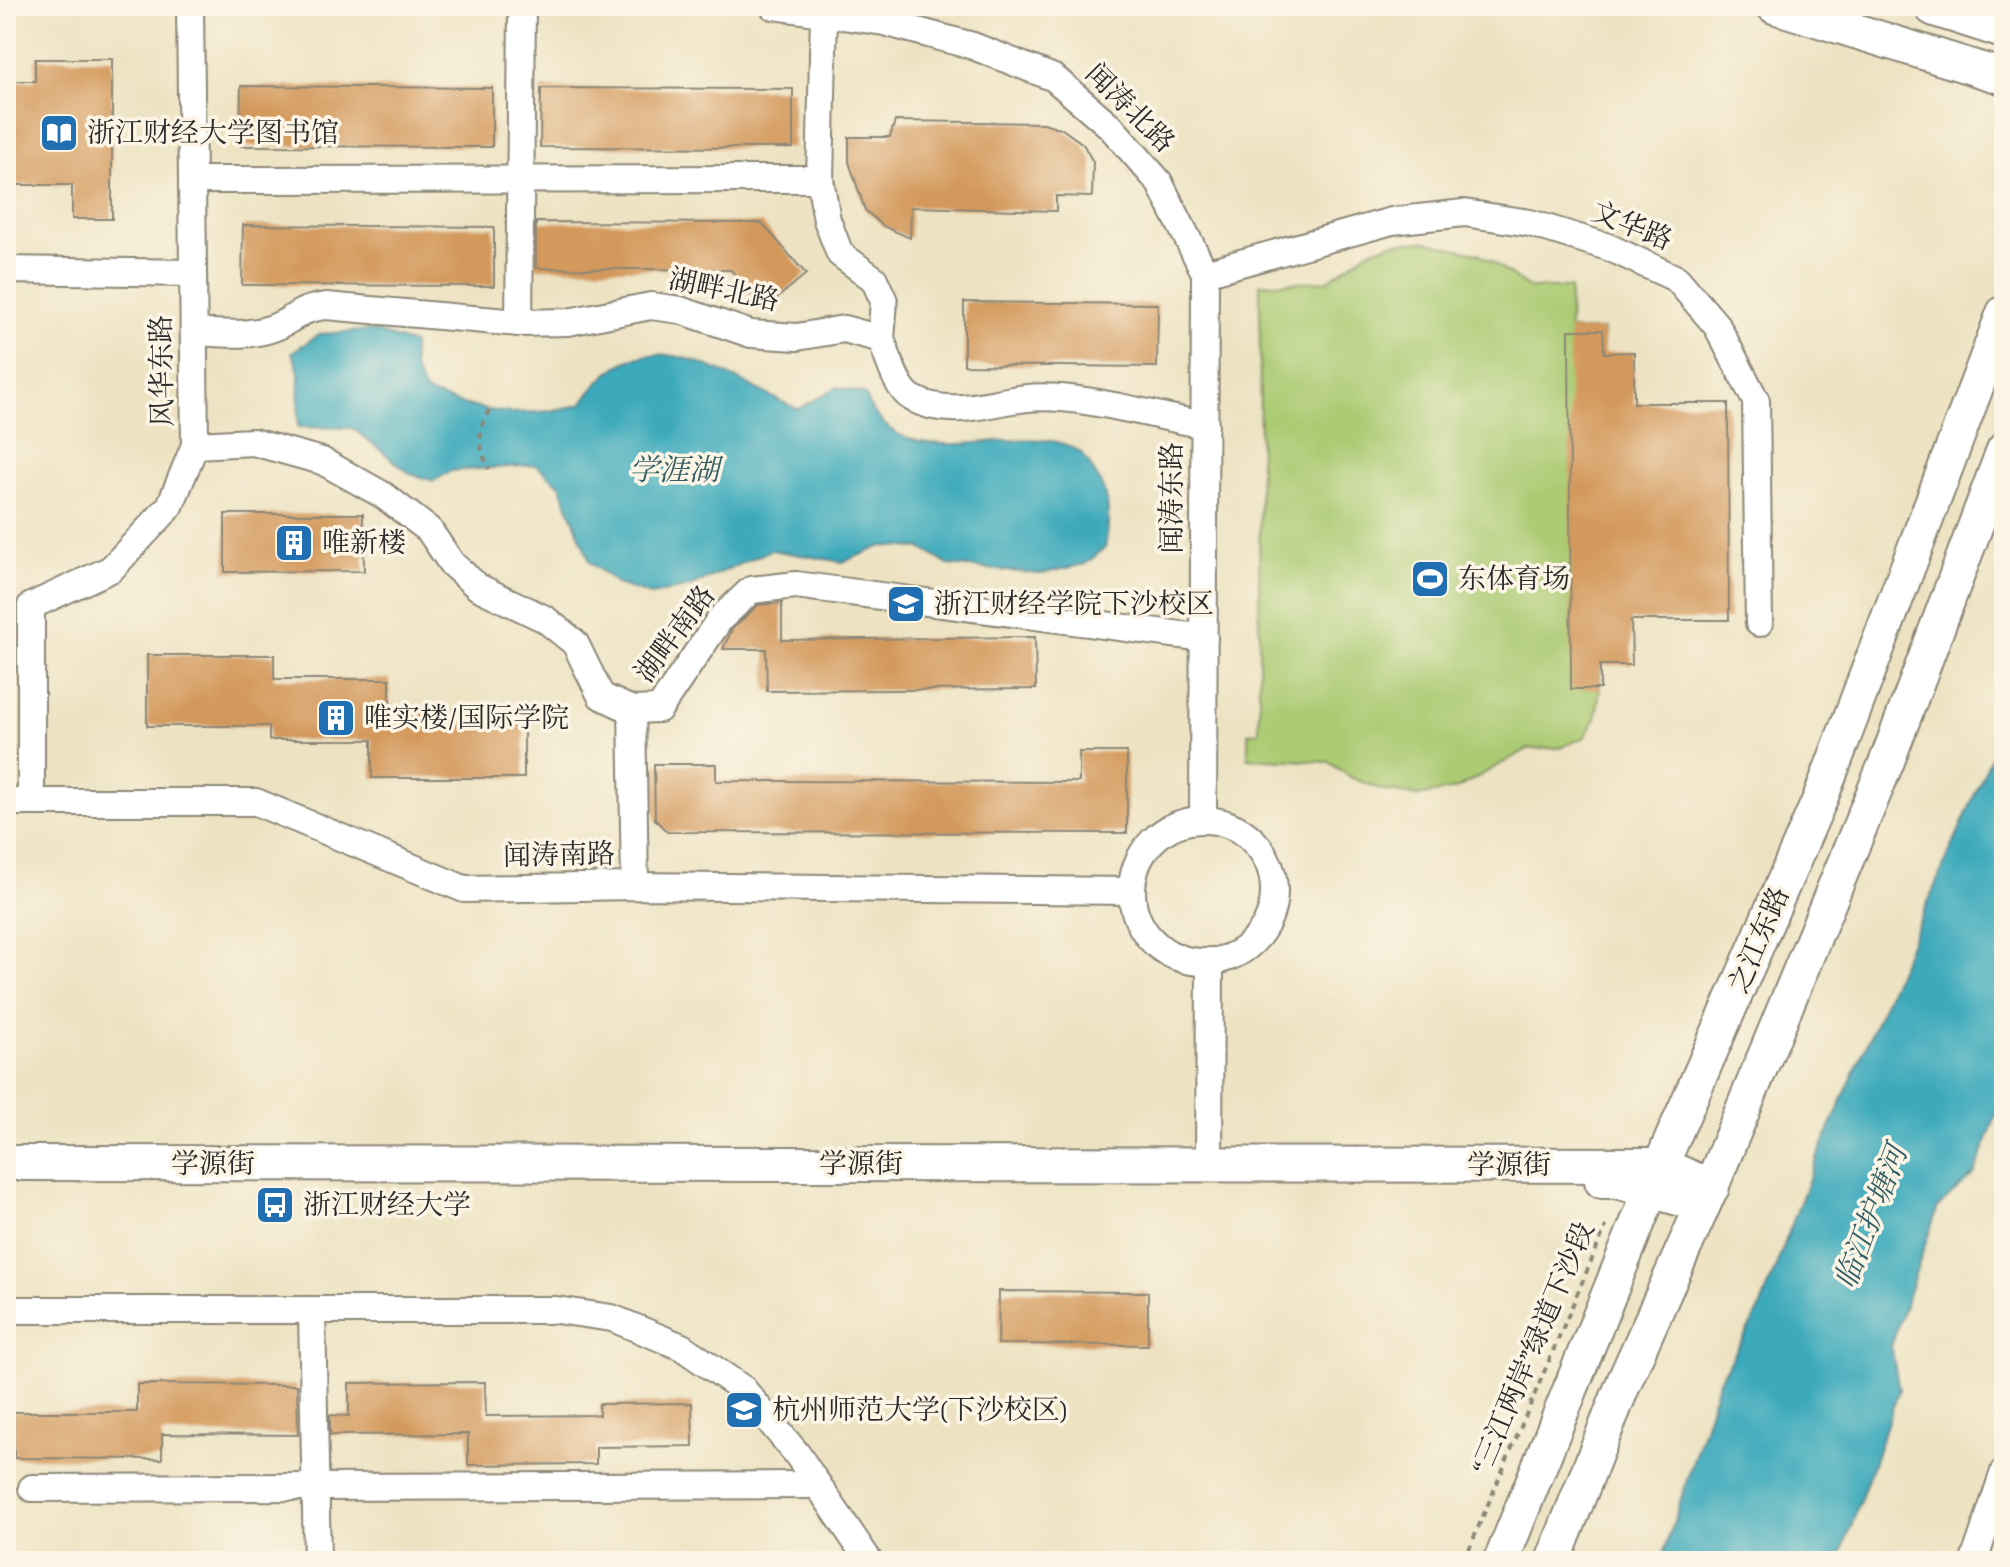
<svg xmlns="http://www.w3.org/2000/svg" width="2010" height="1567" font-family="Alegreya,'Noto Serif SC',serif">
<rect width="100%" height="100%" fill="#fcf5e5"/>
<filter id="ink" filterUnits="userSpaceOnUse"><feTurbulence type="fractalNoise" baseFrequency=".0125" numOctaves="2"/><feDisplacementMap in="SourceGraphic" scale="16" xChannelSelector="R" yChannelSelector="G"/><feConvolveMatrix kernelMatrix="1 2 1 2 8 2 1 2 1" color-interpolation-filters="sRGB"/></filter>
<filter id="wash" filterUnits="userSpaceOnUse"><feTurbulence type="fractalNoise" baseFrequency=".006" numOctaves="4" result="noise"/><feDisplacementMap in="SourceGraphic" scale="32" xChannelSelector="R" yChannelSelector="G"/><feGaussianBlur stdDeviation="1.8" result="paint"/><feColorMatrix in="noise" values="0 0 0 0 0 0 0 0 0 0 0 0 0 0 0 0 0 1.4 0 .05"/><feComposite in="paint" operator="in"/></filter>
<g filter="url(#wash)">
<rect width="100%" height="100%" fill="#ede3c3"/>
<polygon fill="#accb73" stroke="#6c7b4f" stroke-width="2" points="1423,241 1480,254 1529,288 1570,288 1569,330 1603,330 1600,689 1596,718 1584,738 1558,748 1528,749 1456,789 1417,796 1380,789 1350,777 1329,762 1248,758 1248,733 1259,732 1260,284 1327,281 1369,251 1393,243"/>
<g fill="#3daabc" stroke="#346a74" stroke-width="2">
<path d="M371,330L413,344V367L425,392C483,413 522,420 582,404C643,307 723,377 798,409L837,387L865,394C900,489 1025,412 1080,452C1086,457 1090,466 1094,472C1111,497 1110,520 1105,548L1085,564L1040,574L948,565L921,548L882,546L843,562L771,550L689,587L651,595L617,584L590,562L560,485L536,465L451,471L434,481L411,474L352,428L298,427L299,372L292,352L320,334Z"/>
<polygon points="2004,727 2004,1093 1975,1173 1938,1207 1891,1346 1899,1390 1839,1561 1661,1561 1719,1380 1759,1311 1817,1158"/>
</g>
<g id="blocks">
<g fill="#d3995b">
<polygon points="35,59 112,59 112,219 72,219 72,185 6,185 6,81 35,81"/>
<polygon points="241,86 492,88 492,147 240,146"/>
<polygon points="541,88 793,89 793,148 540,147"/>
<polygon points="895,121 1044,123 1062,129 1083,144 1093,162 1092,197 1056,196 1056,211 911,207 910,238 883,226 865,210 849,162 849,137 890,137"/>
<polygon points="536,222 762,223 806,274 764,309 731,270 536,268"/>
<polygon points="243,225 494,227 494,286 242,285"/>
<polygon points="964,302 1158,304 1157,367 964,365"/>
<polygon points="1569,330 1603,330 1604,353 1634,352 1634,403 1728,403 1729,620 1631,620 1632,665 1600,665 1600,689 1571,689"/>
<polygon points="225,514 363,514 364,571 225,572"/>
<polygon points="782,603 782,640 1035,637 1036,689 767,691 766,649 723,649 732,629 758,605"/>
<polygon points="147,655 274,655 274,679 390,679 390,710 524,710 524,778 372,778 372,740 269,740 269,726 147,726"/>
<polygon points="1079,752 1127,752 1127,833 667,832 655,819 654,764 716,764 716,781 1079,782"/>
<polygon points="999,1291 1148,1292 1148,1345 998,1344"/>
<polygon points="485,1382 486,1416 599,1415 599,1404 692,1403 693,1446 596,1447 596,1464 468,1465 468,1434 330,1435 330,1415 349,1416 349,1383"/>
<polygon points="137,1384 297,1385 298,1435 162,1434 162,1459 14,1458 14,1412 137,1412"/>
</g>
</g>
</g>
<g filter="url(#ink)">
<use href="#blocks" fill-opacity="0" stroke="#8c8777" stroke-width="2"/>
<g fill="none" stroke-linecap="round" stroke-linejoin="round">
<g stroke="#8c8777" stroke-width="30">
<g id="minor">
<polyline points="773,6 884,22 973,46 1054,78 1110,126 1159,182 1205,273 1203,820"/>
<polyline points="824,13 820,179 827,220 840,254 874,279 884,301 881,339"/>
<polyline points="192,180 820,179"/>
<polyline points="6,270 193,273"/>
<polyline points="1205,273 1392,221 1464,213 1530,223 1608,247 1677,279 1717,326 1756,401 1759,623"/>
<polyline points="519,323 522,6"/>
<path d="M194,332C222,333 254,338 280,325C302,314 298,310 326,306L519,323L568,322L651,306L680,310L751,334L797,337L844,329L881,339C888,356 896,389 912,398C949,419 989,402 1027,398C1077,393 1154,416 1205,425"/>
<polyline points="195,445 253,442 322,461 383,495 429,530 452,564 478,587 545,619 575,643 601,696 632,710 659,709 720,619 751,590 796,585 1204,638"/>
<polyline points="632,710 635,886"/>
<polyline points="31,801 31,606 111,569 170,506 195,445 190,6"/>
<polyline points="6,802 256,802 464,889 635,886 1131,891"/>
<circle cx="1203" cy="891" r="71"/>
<polyline points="1209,1165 1210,961"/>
<polyline points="6,1310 556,1310 612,1318 682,1347 743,1389 797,1454 869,1561"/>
<polyline points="312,1312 317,1561"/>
<polyline points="32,1488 818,1485"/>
<polyline points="1974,1561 2004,1472"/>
</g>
</g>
<g stroke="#8c8777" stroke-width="38">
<g id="major">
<polyline points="1774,6 2004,77"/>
<polyline points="6,1163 1661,1165 1712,1187"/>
<polyline points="1602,1181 1617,1181 1703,1205"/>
<polyline points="1501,1561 1661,1165 1820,799 2004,313"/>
<polyline points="1553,1561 1624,1382 1708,1194 1887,761 2004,450"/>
</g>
</g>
<g stroke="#8c8777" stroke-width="44">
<polyline id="highway" points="1935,6 2004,28"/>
</g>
<g stroke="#8c8777" stroke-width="4" stroke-dasharray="6 6" stroke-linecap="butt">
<path d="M489,410C477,434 478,445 489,469"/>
<polyline points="1464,1561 1606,1226"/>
</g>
<use href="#minor" stroke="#fff" stroke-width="26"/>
<use href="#major" stroke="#fff" stroke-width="34"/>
<use href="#highway" stroke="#fff" stroke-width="40"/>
</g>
</g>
<defs>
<g id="library-square" transform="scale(2)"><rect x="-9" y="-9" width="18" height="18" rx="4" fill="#1f6fb2" stroke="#fcf5e5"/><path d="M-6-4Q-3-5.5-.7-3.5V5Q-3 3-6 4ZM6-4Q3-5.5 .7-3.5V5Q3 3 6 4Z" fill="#fff"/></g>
<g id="building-square" transform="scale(2)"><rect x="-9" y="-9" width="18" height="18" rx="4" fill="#1f6fb2" stroke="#fcf5e5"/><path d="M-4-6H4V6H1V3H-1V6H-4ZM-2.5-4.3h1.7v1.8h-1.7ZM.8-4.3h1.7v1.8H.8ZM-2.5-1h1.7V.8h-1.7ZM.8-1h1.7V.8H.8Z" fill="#fff"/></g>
<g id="stadium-square" transform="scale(2)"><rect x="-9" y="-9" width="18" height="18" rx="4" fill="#1f6fb2" stroke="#fcf5e5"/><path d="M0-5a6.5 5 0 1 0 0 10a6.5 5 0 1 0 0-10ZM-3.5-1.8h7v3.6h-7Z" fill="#fff"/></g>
<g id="university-square" transform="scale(2)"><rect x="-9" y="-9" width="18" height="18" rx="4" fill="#1f6fb2" stroke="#fcf5e5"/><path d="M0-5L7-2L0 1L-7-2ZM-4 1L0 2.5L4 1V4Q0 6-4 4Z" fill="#fff"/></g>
<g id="bus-square" transform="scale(2)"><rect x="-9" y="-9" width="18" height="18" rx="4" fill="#1f6fb2" stroke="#fcf5e5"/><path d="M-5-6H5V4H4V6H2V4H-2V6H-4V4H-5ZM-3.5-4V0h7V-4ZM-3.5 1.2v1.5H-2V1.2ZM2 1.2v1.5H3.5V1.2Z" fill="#fff"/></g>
</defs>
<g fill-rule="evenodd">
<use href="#library-square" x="59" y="133"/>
<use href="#building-square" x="294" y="543"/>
<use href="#stadium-square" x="1430" y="579"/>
<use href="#university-square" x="906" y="604"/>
<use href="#building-square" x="336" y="718"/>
<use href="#bus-square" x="275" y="1205"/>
<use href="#university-square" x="744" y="1410"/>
</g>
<g text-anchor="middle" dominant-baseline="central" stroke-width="7" stroke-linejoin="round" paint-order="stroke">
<g font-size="28" fill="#2b2b2b" stroke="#fcf5e5">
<text transform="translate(1130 108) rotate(45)">闻涛北路</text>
<text transform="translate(1632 226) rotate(22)">文华路</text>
<text transform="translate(724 290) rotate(12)">湖畔北路</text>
<text transform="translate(162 371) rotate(-91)">风华东路</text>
<text transform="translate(1172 498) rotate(-90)">闻涛东路</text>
<text transform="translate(675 634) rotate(-53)">湖畔南路</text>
<text transform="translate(559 855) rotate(-1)">闻涛南路</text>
<text transform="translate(1759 940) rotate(-67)">之江东路</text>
<text x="213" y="1164">学源街</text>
<text x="861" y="1164">学源街</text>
<text x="1509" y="1165">学源街</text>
<text transform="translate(1533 1348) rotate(-67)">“三江两岸”绿道下沙段</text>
</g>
<g font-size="28" fill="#2b2b2b" stroke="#fcf5e5" text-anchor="start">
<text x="87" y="133">浙江财经大学图书馆</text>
<text x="322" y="543">唯新楼</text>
<text x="1458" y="579">东体育场</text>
<text x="934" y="604">浙江财经学院下沙校区</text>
<text x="364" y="718">唯实楼/国际学院</text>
<text x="303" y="1205">浙江财经大学</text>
<text x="772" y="1410">杭州师范大学(下沙校区)</text>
</g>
<g font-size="30" font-style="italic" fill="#325e65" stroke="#fcf5e5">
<text x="674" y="470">学涯湖</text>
<text transform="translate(1871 1217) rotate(-69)">临江护塘河</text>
</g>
</g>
<rect width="2010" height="1567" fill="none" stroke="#fcf5e5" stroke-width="32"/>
</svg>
